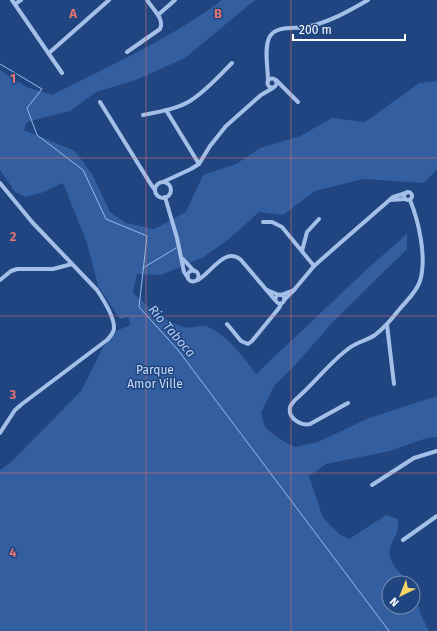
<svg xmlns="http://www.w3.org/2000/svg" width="437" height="631" font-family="'Fira Sans',sans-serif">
<rect width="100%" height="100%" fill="#204580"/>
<path fill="#335e9f" d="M222,0H255L185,58L136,80L96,92L70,111L27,122L24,130L75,151L92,174L110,212L126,223L154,229L186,212L203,175L236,164L260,148L300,136L332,118L365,122L419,83L437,81V169L424,183L363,179L315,191L283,215L259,212L229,239L204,257L161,275L137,274L133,293C148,306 163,321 184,327C191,329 201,324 208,327C227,334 245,359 256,374L366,270L407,234V249L333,322L296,364L274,386L261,413L265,427L278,438L294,447L318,442L369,418L437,396V437L427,438L390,451L326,464L309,476L323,518L339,534L349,539L386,515L398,519C399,533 396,533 391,546C384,560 401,573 409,583H389V607H413V588L421,615L429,631H0V470L10,463L81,391L103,347L118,330L131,325L128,317L120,319L98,286L87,243L63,183L41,193L26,197L15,192L0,170V70L26,87L52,95C109,66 170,39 222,0Z"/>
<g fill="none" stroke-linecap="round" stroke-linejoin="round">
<g stroke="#99bae9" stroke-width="1">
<polyline points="0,64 42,89 27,108 37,135 83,170 106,219 147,236 139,307 178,350 389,631"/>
<polyline points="143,268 176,248"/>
</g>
<g stroke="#a5c0e8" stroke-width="4">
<polyline points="12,0 62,73"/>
<polyline points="15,4 21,0"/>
<polyline points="158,15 175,0"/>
<path d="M127,52L160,29C165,19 152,8 147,0"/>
<polyline points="49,53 109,0"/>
<circle cx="272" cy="83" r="4.5"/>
<polyline points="276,80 298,102"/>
<path d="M268,81C268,68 264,50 269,38C275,25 294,29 306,27C328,23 349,11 368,0"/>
<polyline points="100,102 150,183 155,190"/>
<polyline points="166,110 199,164"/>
<path d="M143,115C158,112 177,109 190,101C206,91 219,76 232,63"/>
<polyline points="163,182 191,169 199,164 210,146 226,126 261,95 273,88"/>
<circle cx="163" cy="190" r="8"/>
<path d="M0,183L32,222L97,290C103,299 115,318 114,329C113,334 110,337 107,340L22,404L15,410L0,433"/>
<circle cx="408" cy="196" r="4"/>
<polyline points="165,197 177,238 184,272 188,278"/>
<polyline points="390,200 405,199"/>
<polyline points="263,222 272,222 282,227 314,266"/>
<polyline points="302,251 307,232 319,219"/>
<polyline points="183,259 194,271"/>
<circle cx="193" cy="276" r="5.5"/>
<polyline points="0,280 11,271 17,269 53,269 72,264"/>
<path d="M198,280C211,273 225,246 241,260L275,300"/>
<polyline points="267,290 279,295"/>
<circle cx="280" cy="299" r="4.5"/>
<polyline points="281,295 294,290"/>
<polyline points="284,300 294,290 314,266 339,244 393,197 406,193"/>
<polyline points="227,324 241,341 248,344 252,341 279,308 281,304"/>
<polyline points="387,325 394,384"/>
<path d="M348,403L310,424C302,426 288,419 290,408C290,405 293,403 295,400C314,384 329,363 348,349C356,342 366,341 375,335C384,328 391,320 398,311C406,301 416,293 420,281C427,258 419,222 410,200"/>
<polyline points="372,485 414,458 437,451"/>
<polyline points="403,540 437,516"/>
</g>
</g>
<path fill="none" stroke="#e47373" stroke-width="1" stroke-opacity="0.55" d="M146,0V631M291,0V631M0,158H437M0,316H437M0,473H437"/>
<g text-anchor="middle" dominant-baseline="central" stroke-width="3" stroke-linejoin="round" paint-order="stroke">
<g font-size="12" fill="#c9dbf6" stroke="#204580">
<text x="155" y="370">Parque<tspan x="155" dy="14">Amor Ville</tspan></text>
</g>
<g font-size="13" font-style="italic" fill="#b0caf0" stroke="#204580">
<text transform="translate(172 331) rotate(49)">Rio Taboca</text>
</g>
</g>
<g font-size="13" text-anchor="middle" font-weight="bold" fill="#e47373" stroke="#204580" stroke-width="3" stroke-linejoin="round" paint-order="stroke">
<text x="73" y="18">A</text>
<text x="218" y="18">B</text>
<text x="13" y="83">1</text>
<text x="13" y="241">2</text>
<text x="13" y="399">3</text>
<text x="13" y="557">4</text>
</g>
<g transform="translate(401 595) rotate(223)"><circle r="19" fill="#204580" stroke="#798fb3"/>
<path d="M0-3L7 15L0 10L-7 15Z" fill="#f6d365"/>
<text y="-6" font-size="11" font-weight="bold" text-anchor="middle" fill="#ffffff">N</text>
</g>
<path d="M293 34v6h112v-6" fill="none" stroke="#ffffff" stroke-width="2"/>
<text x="299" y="34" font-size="12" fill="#ffffff" stroke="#204580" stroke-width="3" paint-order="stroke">200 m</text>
</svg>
